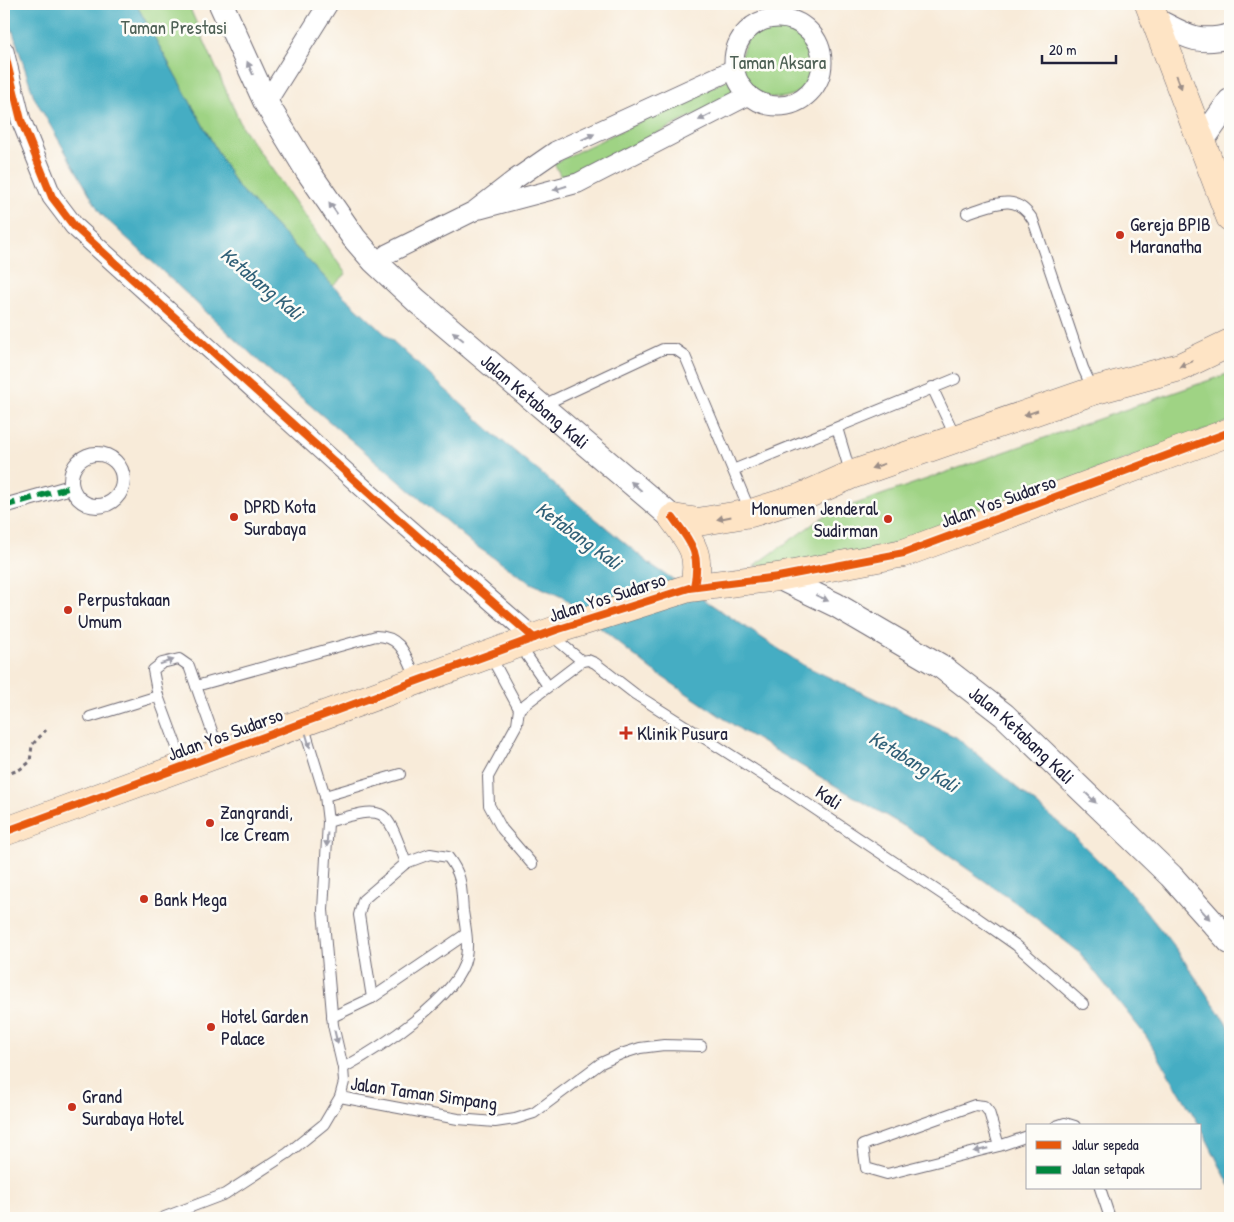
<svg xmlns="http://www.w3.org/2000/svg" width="1234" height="1222" font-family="'Patrick Hand',sans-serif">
<rect width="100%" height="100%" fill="#fdfcf7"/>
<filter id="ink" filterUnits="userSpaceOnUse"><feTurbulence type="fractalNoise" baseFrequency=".02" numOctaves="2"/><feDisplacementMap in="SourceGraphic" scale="10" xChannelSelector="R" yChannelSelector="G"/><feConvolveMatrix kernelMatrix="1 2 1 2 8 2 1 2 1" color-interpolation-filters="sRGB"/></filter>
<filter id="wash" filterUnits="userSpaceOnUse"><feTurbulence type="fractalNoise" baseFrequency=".0096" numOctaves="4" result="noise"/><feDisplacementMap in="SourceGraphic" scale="20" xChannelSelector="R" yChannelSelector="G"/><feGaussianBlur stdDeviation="1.12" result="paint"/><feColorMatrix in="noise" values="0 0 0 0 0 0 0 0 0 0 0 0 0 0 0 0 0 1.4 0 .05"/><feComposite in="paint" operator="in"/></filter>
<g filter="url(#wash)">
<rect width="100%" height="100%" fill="#f8ebd9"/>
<g fill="#9fd384" stroke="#607a60">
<polygon points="136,4 188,4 242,127 346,274 333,286 236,185"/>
<circle cx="778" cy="61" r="37"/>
<polygon points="733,77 739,94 562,179 554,163"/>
<polygon points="1230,373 1230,421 844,562 754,566 827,514"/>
</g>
<polygon fill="#44adc3" stroke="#33687f" points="4,4 136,4 236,185 333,286 495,435 650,564 803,665 956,737 1071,833 1132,894 1177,950 1230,1029 1230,1186 1200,1126 1146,1036 1079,952 1019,905 919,835 744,732 652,670 562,597 531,583 473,544 263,365 101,214 34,97"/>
</g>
<g filter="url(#ink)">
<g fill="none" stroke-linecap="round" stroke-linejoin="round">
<g stroke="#6d6872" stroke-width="12">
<g id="service">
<path d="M967,213C994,205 1015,191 1033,220L1083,368L1093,390"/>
<polyline points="932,387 956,438"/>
<polyline points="541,406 663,349 675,349 685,356 750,511"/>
<polyline points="837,428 851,475"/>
<polyline points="733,470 955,379"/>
<polyline points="551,635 582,661 588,660 595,663 635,694 794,795 966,910 1016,945 1083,1004"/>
<polyline points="520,646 548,686"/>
<polyline points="490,655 519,709 517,724 488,777 489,805 502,829 532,864"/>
<path d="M196,686L376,636C403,636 406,658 417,679"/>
<polyline points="519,709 582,661"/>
<polyline points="90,717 158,696"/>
<polyline points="184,766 158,696 153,670 162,663 179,659 189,666 219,751"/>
<polyline points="325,796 400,774"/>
<path d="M328,822C387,805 385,806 406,863"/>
<polyline points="372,998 466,934"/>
<path d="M332,1017L372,998L359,915L363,900L406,863L430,854L448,857C463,876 461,888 463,911C465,925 469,942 466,957C459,997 378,1049 343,1068"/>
<polyline points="340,1097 458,1119 495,1122 515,1119 534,1113 601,1063 621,1054 640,1048 664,1045 701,1046"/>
<polyline points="1056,1126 1065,1123 1075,1126"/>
<polyline points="999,1146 989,1112 984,1106 975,1105 863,1145 866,1168 887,1174 999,1146 1028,1136"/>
<polyline points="1100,1188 1110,1218"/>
<polyline points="162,1218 225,1194 288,1153 324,1124 340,1097 344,1082 343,1068 333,1025 323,910 328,822 325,796 303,724"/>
</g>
</g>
<g stroke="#6d6872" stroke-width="16">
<g id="pedestrian">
<circle cx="97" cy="480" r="26"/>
<polyline points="4,506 71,487"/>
</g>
</g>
<g stroke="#6d6872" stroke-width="21">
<g id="minor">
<circle cx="778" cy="62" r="44"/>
<polyline points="4,51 21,120 52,197 74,226 382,505 534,638"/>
<polyline points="266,103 328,4"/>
<polyline points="480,209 578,183 749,95"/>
<polyline points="387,254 474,211 514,180 556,151 734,69"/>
</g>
</g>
<g stroke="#6d6872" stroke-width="26">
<g id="tertiary">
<path id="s1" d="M221,4L266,103L307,170L354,238L374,261L417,301L673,518"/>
<path d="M1155,20C1185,35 1196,45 1230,36"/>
<polyline points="1201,142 1230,101"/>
<path id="s2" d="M778,577L836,605L942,667L1004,715L1171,876L1230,942"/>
</g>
</g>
<g stroke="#6d6872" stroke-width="29">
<g id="secondary">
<polyline points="1149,4 1230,217"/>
<polyline points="673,518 698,522 751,513 802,497 851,475 1093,391 1180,367 1230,343"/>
<path d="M673,518C692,544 701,553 694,587"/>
<polyline points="4,832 556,630 689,588 778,577 904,553 1230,432"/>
</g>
</g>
<polyline stroke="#6d6872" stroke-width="3" stroke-dasharray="4 4" stroke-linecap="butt" points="4,775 19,770 30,762 32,745 46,730"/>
<use href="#service" stroke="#fff" stroke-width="10"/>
<use href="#pedestrian" stroke="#fff" stroke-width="14"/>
<use href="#minor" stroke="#fff" stroke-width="19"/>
<use href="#tertiary" stroke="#fff" stroke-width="24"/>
<use href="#secondary" stroke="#fee4c5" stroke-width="28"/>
<polyline stroke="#00873e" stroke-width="6" stroke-dasharray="12 6" stroke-linecap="butt" points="4,506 71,487"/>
<g stroke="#fdfcf7" stroke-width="11">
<g id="cycleway">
<polyline points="4,51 21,120 52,197 74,226 382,505 534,638"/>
<path d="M673,518C692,544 701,553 694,587"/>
<polyline points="4,832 556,630 689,588 778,577 904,553 1230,432"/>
</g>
</g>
<use href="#cycleway" stroke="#e8590c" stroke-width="8"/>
</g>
<defs><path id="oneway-solid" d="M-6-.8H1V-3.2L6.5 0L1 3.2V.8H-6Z" transform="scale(1.25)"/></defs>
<g fill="#9c9ca7">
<use href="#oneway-solid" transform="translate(250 68) rotate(-114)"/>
<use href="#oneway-solid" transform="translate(705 117) rotate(153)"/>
<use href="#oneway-solid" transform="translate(588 137) rotate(-25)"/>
<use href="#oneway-solid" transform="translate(560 188) rotate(163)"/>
<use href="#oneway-solid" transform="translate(333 208) rotate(-125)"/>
<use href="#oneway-solid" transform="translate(458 336) rotate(-140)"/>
<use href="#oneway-solid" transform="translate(636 486) rotate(-139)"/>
<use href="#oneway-solid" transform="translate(822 598) rotate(25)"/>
<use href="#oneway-solid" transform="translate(167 662) rotate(-18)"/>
<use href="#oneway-solid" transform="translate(308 741) rotate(73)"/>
<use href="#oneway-solid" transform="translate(1091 798) rotate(44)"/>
<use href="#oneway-solid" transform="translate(327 840) rotate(93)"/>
<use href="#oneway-solid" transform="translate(1205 914) rotate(48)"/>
<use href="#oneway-solid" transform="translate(336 1037) rotate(77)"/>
<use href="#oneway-solid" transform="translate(981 1150) rotate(166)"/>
</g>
<g fill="#9b8d87">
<use href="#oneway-solid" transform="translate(1179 82) rotate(69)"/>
<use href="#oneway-solid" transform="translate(1186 364) rotate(157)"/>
<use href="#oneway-solid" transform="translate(1031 413) rotate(161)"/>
<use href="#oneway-solid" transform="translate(878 466) rotate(161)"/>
<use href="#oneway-solid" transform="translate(724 518) rotate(169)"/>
</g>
</g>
<g fill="#c8321e" stroke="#fdfcf7" stroke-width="2">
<circle cx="1120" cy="235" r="5"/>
<circle cx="234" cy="517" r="5"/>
<circle cx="888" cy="519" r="5"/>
<circle cx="68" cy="610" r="5"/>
<path d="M623.5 725.5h5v5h5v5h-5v5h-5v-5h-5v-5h5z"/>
<circle cx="210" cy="823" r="5"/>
<circle cx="144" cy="899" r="5"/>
<circle cx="211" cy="1027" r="5"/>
<circle cx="72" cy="1107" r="5"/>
</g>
<g text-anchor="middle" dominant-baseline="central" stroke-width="5" stroke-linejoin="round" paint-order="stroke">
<g font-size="19" fill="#4e6055" stroke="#fdfcf7">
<text x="174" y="27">Taman Prestasi</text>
<text x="778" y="62">Taman Aksara</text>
</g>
<g font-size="19" fill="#22223b" stroke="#fdfcf7" text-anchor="start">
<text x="1130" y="224">Gereja BPIB<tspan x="1130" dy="22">Maranatha</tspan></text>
<text x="244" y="506">DPRD Kota<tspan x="244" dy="22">Surabaya</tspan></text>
<text x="878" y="508" text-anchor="end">Monumen Jenderal<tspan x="878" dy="22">Sudirman</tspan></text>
<text x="78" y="599">Perpustakaan<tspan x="78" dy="22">Umum</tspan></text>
<text x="637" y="733">Klinik Pusura</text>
<text x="220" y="812">Zangrandi,<tspan x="220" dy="22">Ice Cream</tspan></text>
<text x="154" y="899">Bank Mega</text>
<text x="221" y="1016">Hotel Garden<tspan x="221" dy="22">Palace</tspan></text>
<text x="82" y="1096">Grand<tspan x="82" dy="22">Surabaya Hotel</tspan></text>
</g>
<g font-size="19" fill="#22223b" stroke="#fdfcf7">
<text stroke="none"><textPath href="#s1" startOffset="514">Jalan Ketabang Kali</textPath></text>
<text transform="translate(998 501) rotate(-20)">Jalan Yos Sudarso</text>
<text transform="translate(607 597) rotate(-18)">Jalan Yos Sudarso</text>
<text transform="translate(225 734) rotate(-20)">Jalan Yos Sudarso</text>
<text stroke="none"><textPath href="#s2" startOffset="292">Jalan Ketabang Kali</textPath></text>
<text transform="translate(829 797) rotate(34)">Kali</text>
<text transform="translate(424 1093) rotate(8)">Jalan Taman Simpang</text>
</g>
<g font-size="20" font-style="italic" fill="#316178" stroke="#fdfcf7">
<text transform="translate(262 283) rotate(40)">Ketabang Kali</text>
<text transform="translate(579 535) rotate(36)">Ketabang Kali</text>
<text transform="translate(914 761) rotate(31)">Ketabang Kali</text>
</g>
</g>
<rect width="1234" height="1222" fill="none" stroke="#fdfcf7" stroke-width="20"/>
<rect x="1026" y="1124" width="175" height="65" fill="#fdfcf7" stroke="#a5a5ac"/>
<rect x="1036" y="1141" width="25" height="8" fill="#e8590c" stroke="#a5a5ac"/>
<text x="1072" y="1150" font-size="15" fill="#22223b">Jalur sepeda</text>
<rect x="1036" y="1166" width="25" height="8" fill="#00873e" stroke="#a5a5ac"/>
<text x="1072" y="1174" font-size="15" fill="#22223b">Jalan setapak</text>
<path d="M1042 55v8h74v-8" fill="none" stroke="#22223b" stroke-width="2.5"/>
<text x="1049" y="55" font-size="15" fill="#22223b" stroke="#fdfcf7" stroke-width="4" paint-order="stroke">20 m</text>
</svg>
